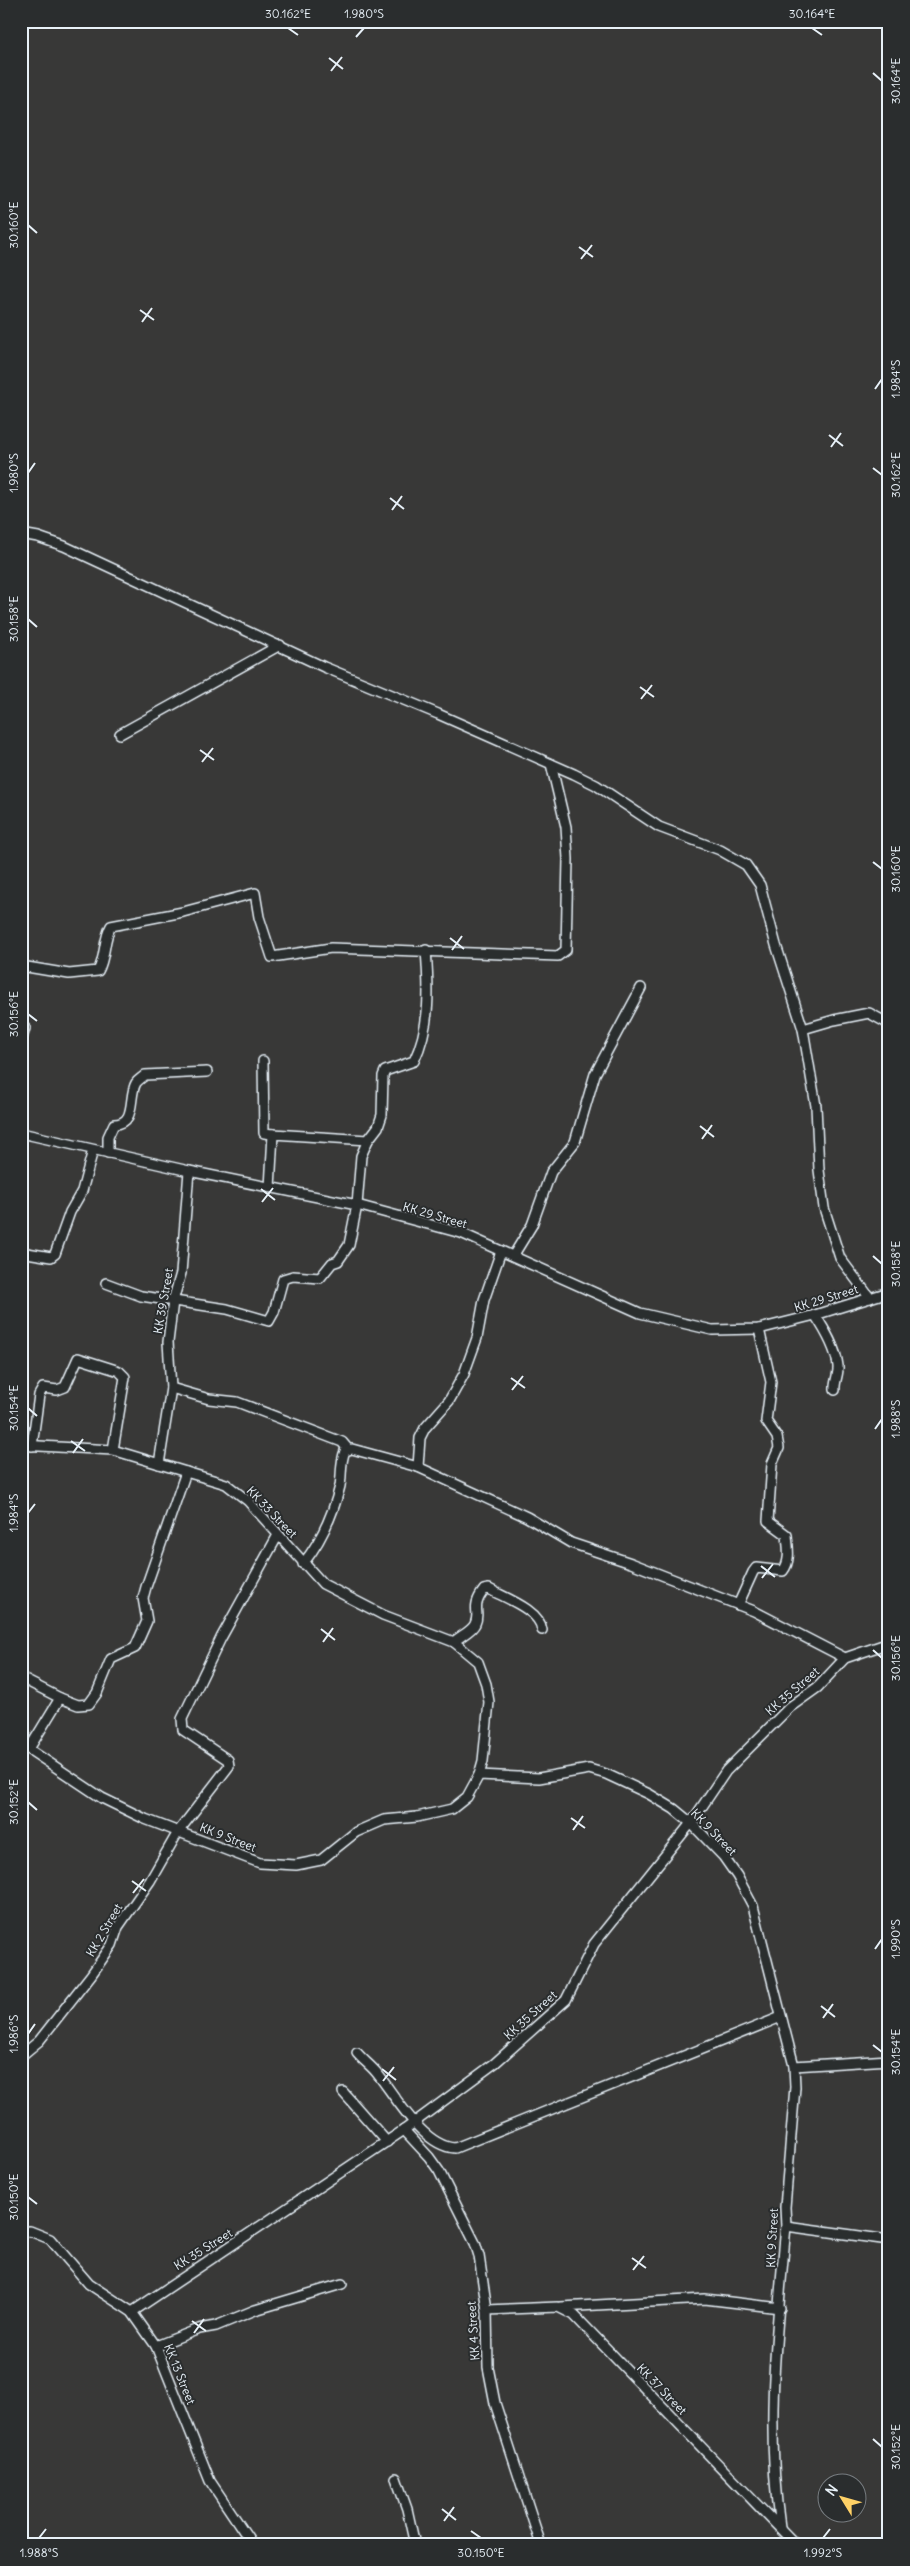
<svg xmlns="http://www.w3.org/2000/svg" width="910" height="2566" font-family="Delius,sans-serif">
<rect width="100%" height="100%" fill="#383837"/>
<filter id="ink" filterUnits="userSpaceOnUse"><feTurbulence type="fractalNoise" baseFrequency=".02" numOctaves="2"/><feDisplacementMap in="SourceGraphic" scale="10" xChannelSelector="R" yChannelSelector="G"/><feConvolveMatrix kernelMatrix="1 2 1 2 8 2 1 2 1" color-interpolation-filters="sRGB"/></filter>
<g filter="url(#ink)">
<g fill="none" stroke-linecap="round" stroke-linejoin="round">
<g stroke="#e8f1f8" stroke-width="12">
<g id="minor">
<polyline points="21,534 38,537 64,546 324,667 438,714 574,774 596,785 659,827 720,850 746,865 760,885 776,945 803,1029"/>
<polyline points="120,734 280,645"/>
<path d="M21,966L69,974L98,971C106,957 103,940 111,926L183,912L255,893L259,917L272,957L331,948L558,956L566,950L568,859L566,827L551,764"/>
<polyline points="21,1042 25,1028"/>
<polyline points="263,1061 264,1133 273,1134"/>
<polyline points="21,1133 189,1171 357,1205 461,1233 640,1313 712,1330 759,1329 815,1315 889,1292"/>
<path d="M108,1153V1137L114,1124C137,1124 128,1096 136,1083C138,1080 142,1078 145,1075L207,1072"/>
<polyline points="270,1188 273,1134 368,1140"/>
<polyline points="21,1252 51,1257 55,1254 70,1212 82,1191 93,1150"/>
<polyline points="513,1256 532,1225 551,1172 575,1142 595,1074 641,988"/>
<path d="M106,1283L141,1296L227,1309L269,1321L274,1312L283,1279L293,1276L320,1278L332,1263L338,1261L349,1245L357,1205L361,1156L368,1140L378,1127L382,1115L383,1076L385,1071L414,1061C431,1025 429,988 426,950"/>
<polyline points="870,1298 840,1258 824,1208 819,1170 816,1106 803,1029 834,1020 869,1013 889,1024"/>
<path d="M815,1315C825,1330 836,1348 838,1366C839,1374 834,1382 835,1390"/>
<polyline points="171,1388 209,1399 237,1402 342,1442 348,1449"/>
<polyline points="21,1445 113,1450 226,1484 248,1501 323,1584 383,1615 454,1642 478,1662 486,1684 489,1702 483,1761 479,1775"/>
<polyline points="32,1446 39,1395 43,1388 57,1390 65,1387 78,1358 119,1371 125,1377 113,1450"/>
<polyline points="159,1464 171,1388 168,1342 173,1301 181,1273 189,1171"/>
<polyline points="418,1467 420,1438 425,1428 449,1401 464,1374 477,1338 484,1300 501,1251"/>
<path d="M303,1564C321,1541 333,1515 340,1486C342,1475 340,1462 345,1451L352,1449L418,1467L527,1517L571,1543L631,1563L754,1611L845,1658"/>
<path d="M738,1605L753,1572L756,1568L783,1571C791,1561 788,1547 787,1535L768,1521L772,1464L779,1448L777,1437L766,1421L771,1382L759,1329"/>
<path d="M454,1642C460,1636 472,1631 475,1624C481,1612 470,1608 484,1590L489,1589C505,1598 540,1610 542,1630"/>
<polyline points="21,1678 60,1698 29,1749"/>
<polyline points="60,1698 78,1705 89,1704 97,1693 111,1659 135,1648 147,1621 143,1598 146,1587 186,1472"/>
<path d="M21,1744L102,1798L145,1819L260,1863L296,1865L321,1860L356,1832L384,1820L417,1817L452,1809L467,1797L479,1775L539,1778L589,1769L606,1774L649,1794L674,1809L691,1823L723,1856L737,1876L753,1906L794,2066L795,2087L785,2207L786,2226C777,2328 765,2425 780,2527"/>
<path d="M357,2053C363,2060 370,2065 376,2072C395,2095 422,2146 455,2148L781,2017"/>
<polyline points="21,2056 39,2041 91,1975 112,1945 118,1927 150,1881 178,1832 229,1766 228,1760 183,1730 182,1719 221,1638 278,1535"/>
<polyline points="794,2066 889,2060"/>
<polyline points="343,2092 387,2142"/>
<polyline points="404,2130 429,2157 439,2171 475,2243 479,2256 487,2310 488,2367 495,2403 541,2545"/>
<polyline points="786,2226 889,2240"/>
<polyline points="21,2232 30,2231 50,2239 89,2284 132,2312 156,2346 210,2481 253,2545"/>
<polyline points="561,2307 705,2299 780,2308"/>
<polyline points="487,2310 558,2307 574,2315 796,2545"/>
<polyline points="132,2312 404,2130 495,2063 566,2000 594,1944 691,1823 726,1771 790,1707 818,1687 845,1658 889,1643"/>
<polyline points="156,2346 199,2329 216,2326 255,2310 342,2284"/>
<polyline points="396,2478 407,2509 415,2545"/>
</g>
</g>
<use href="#minor" stroke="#2a2d2e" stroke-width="9"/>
</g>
</g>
<path fill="none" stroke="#e8f1f8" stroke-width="2" d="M288,28L298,35M812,28L822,35M356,37L364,28M329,58L343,69M331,71L342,57M873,73L882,81M28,225L37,233M579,247L593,257M581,259L592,245M140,310L154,320M142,322L152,308M875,389L882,379M829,435L843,446M831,447L841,433M873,468L882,475M28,473L35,463M390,498L404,509M392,510L402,496M28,619L37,627M640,687L654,697M641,699L652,685M200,750L214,760M202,762L213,748M873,862L882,869M450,938L464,949M452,950L462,936M28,1014L37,1021M700,1126L714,1137M702,1139L712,1125M261,1189L275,1200M262,1202L273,1188M873,1256L882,1264M511,1378L525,1388M512,1390L523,1376M28,1408L37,1416M875,1429L882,1419M71,1441L85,1451M73,1453L83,1439M28,1513L35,1504M761,1566L775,1577M762,1578L773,1564M321,1629L335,1640M323,1642L333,1628M873,1650L882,1658M28,1802L37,1810M571,1818L585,1828M573,1830L583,1816M132,1881L146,1891M133,1893L144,1879M875,1949L882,1939M821,2006L835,2017M823,2018L833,2004M28,2034L35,2024M873,2045L882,2052M382,2069L396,2080M383,2081L394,2067M28,2197L37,2204M632,2258L646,2268M633,2270L644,2256M192,2321L206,2331M194,2333L204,2319M873,2439L882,2447M442,2509L456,2520M444,2521L454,2507M471,2531L481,2538M39,2538L46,2529M823,2538L830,2529"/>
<g text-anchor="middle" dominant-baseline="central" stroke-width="4" stroke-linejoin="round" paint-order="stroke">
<g font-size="12" fill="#e8f1f8" stroke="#2a2d2e">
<text transform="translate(435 1215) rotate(16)">KK 29 Street</text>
<text transform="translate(826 1298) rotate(-17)">KK 29 Street</text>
<text transform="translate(163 1301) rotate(-80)">KK 39 Street</text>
<text transform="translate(272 1512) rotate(46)">KK 33 Street</text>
<text transform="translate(792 1691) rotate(-41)">KK 35 Street</text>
<text transform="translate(714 1832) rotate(46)">KK 9 Street</text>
<text transform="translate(228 1837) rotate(21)">KK 9 Street</text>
<text transform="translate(104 1930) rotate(-60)">KK 2 Street</text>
<text transform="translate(530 2015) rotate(-42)">KK 35 Street</text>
<text transform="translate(772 2238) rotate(-87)">KK 9 Street</text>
<text transform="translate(203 2249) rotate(-32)">KK 35 Street</text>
<text transform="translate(473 2331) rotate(-94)">KK 4 Street</text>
<text transform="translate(180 2374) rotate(68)">KK 13 Street</text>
<text transform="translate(662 2389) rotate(46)">KK 37 Street</text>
</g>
</g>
<rect width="910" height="2566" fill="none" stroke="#2a2d2e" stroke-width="55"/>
<g transform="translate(842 2498) rotate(307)"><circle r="24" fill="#2a2d2e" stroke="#767b7f"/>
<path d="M0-4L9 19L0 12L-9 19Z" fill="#ffd166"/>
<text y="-8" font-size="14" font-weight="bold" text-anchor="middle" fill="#e8f1f8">N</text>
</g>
<rect x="28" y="28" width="854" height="2510" fill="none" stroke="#e8f1f8" stroke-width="2"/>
<g font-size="12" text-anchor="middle" fill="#e8f1f8">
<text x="288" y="18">30.162°E</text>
<text x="364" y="18">1.980°S</text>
<text x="812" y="18">30.164°E</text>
<text transform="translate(896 81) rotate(-90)" y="4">30.164°E</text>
<text transform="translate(14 225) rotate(-90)" y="4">30.160°E</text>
<text transform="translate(896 379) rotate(-90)" y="4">1.984°S</text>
<text transform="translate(14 473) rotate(-90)" y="4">1.980°S</text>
<text transform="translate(896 475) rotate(-90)" y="4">30.162°E</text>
<text transform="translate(14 619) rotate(-90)" y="4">30.158°E</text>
<text transform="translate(896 869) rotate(-90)" y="4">30.160°E</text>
<text transform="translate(14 1014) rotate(-90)" y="4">30.156°E</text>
<text transform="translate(896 1264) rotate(-90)" y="4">30.158°E</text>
<text transform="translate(14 1408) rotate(-90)" y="4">30.154°E</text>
<text transform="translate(896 1419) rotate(-90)" y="4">1.988°S</text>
<text transform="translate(14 1513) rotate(-90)" y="4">1.984°S</text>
<text transform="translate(896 1658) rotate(-90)" y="4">30.156°E</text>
<text transform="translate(14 1802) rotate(-90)" y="4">30.152°E</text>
<text transform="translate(896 1939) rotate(-90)" y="4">1.990°S</text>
<text transform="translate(14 2034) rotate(-90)" y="4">1.986°S</text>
<text transform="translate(896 2052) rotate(-90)" y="4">30.154°E</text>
<text transform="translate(14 2197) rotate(-90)" y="4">30.150°E</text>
<text transform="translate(896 2447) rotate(-90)" y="4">30.152°E</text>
<text x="39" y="2557">1.988°S</text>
<text x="481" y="2557">30.150°E</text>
<text x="823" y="2557">1.992°S</text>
</g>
</svg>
